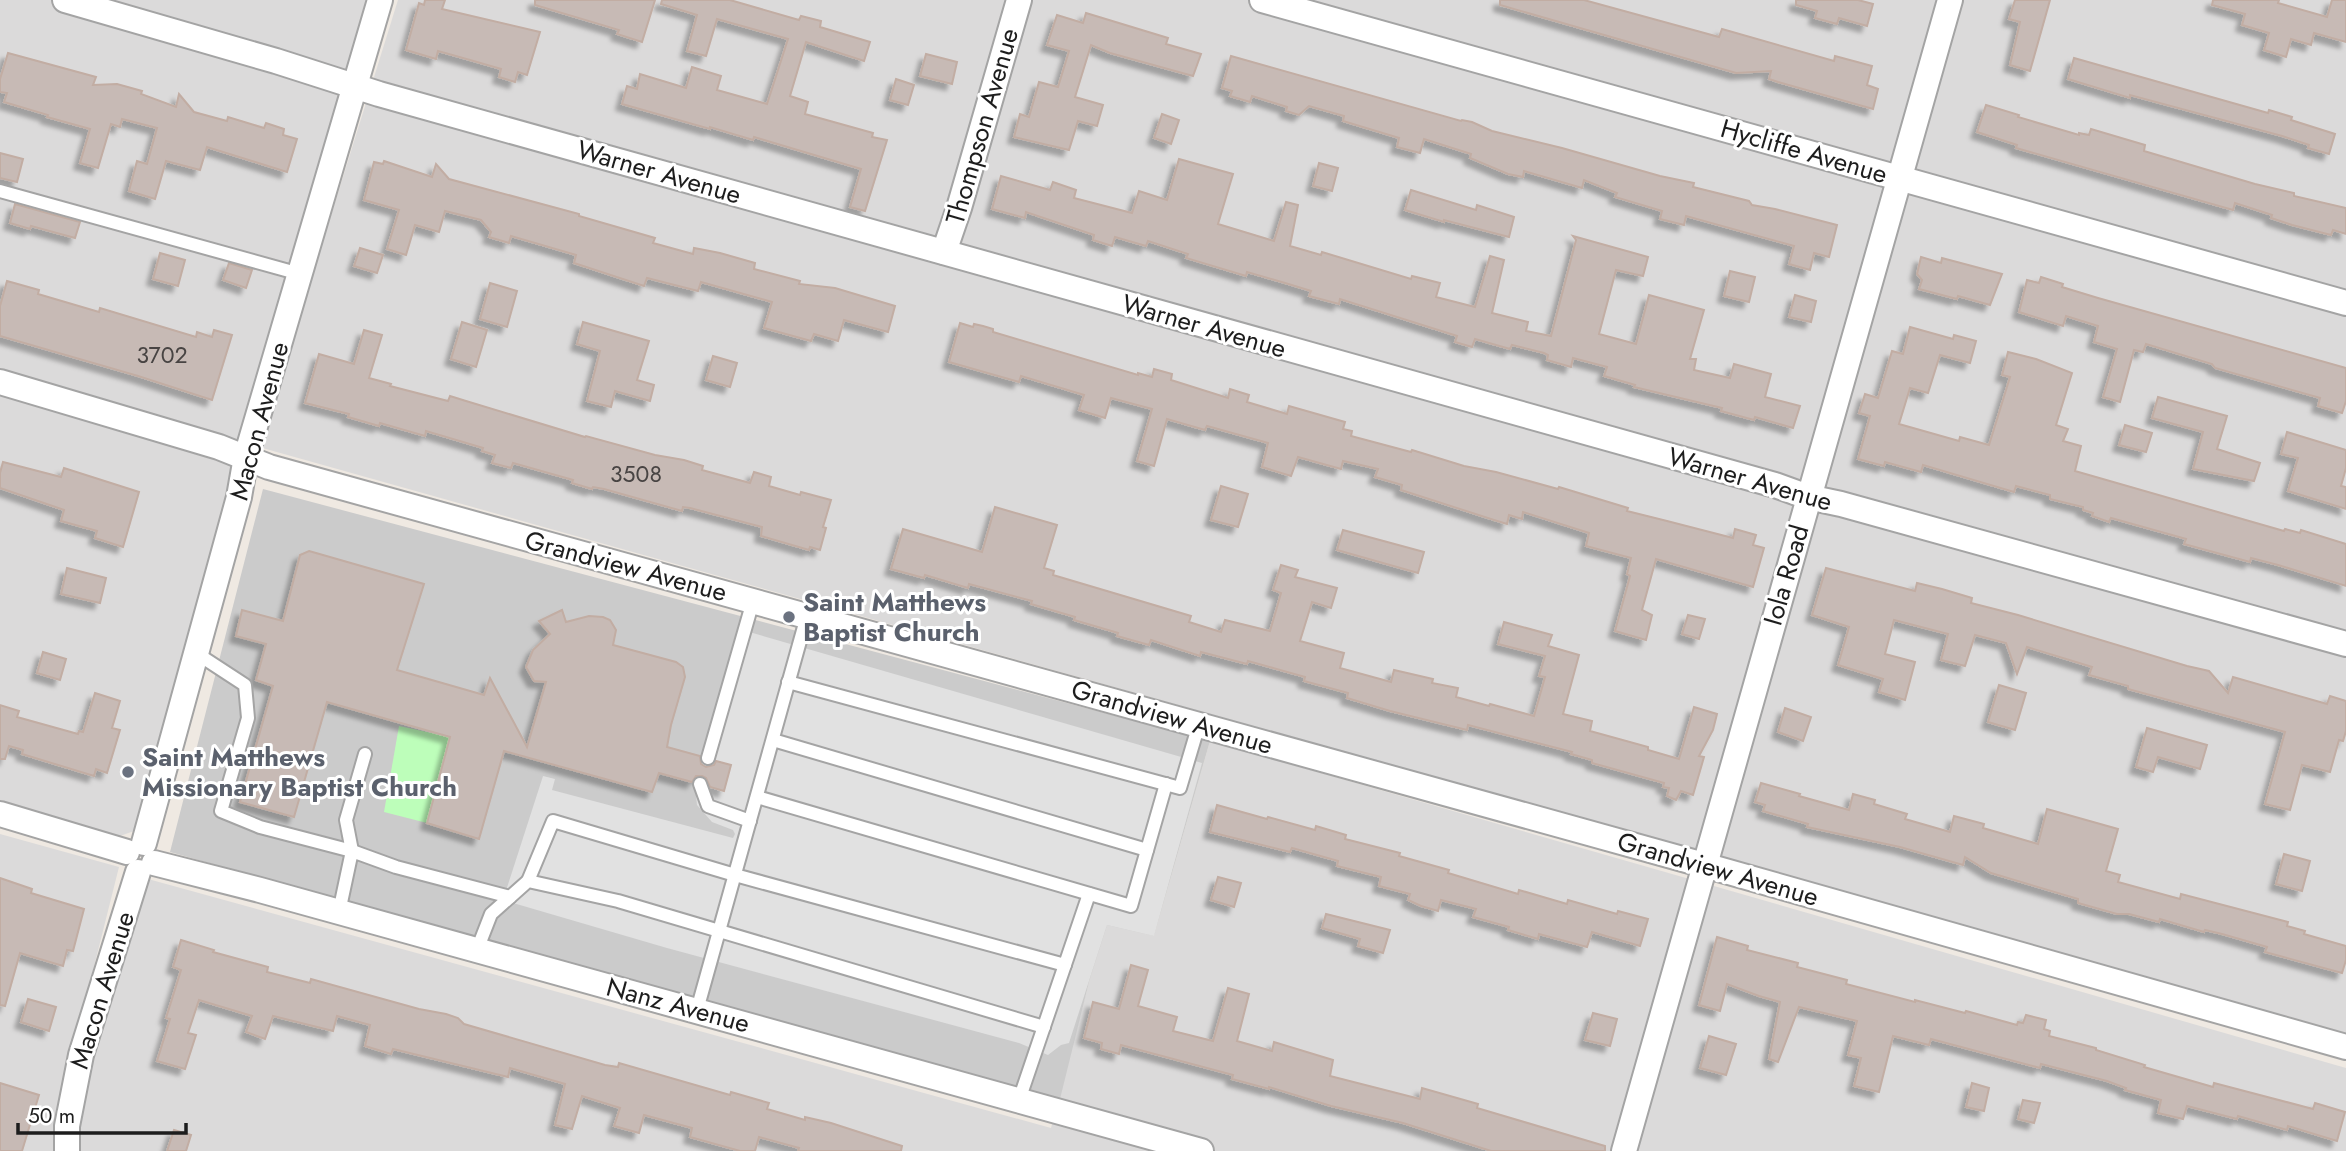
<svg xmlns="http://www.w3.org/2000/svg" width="2346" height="1151" font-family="Jost,sans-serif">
<defs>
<filter id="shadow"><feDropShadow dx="-6" dy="6" stdDeviation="2" flood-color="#0004"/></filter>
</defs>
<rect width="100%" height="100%" fill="#efe9e2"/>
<g fill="#dbdada">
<polygon points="0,0 366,0 270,337 134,831 120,836 0,800"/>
<polygon points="398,0 2346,0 2346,1033 259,447"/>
<polygon points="1210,741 2346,1068 2346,1151 0,1151 0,834 119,867 68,1070 148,879 1051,1128 1089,982 1107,924 1154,936"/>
</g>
<polygon fill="#cbcbcb" points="263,489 1210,741 1154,936 1107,925 1089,982 1059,1103 170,852"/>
<polygon fill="#bdfeba" points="399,726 450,737 427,823 384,812"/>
<polygon fill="#e1e1e1" points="739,629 1202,763 1154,936 1107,925 1069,1043 1061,1045 1048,1055 1019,1043 667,948 503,900 543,776 555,779 552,790 733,838 735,834 733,830 712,822 697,805 695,786"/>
<g fill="#c7bab5" stroke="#c2ada3" stroke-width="2" filter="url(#shadow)">
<polygon points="425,0 445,0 442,9 540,32 527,75 518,72 515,82 499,77 501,69 470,60 438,51 436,59 406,50 419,3 424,5"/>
<polygon points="535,0 655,0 642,42 617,34 619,30 535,5"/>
<polygon points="662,0 730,0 799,20 801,16 821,21 820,27 870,42 864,61 806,42 790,96 808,102 805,114 873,133 872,137 887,140 865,211 850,207 861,169 754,137 753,140 710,127 710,129 622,104 627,86 637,89 640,74 686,88 692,67 721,76 717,90 767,104 788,39 717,19 706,56 687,51 697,15 661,4"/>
<polygon points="1500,0 1584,0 1719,37 1722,29 1834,61 1835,56 1872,66 1867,85 1878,89 1873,109 1778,82 1769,79 1771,71 1736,73 1500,5"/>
<polygon points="1796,0 1858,0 1873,4 1867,26 1839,18 1837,24 1815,18 1817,11 1796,5"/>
<polygon points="2015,0 2050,0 2030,71 2010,65 2020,22 2009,19"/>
<polygon points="2213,0 2279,0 2278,3 2327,17 2332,0 2346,0 2346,42 2314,33 2311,45 2291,39 2286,57 2264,50 2269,33 2242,25 2245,14 2212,5"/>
<polygon points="1086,13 1168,38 1166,44 1201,54 1193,76 1110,53 1091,45 1075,97 1103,105 1097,126 1078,121 1069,150 1014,137 1020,114 1029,117 1039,82 1058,87 1069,51 1047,45 1057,15 1083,23"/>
<polygon points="8,53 96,77 93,85 117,84 142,91 141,94 176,107 179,94 194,112 227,121 228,117 264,128 266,123 284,129 283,135 297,139 287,172 207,147 200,170 166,161 155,199 129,191 137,161 147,164 157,128 122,119 120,127 111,124 98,168 80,163 90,129 47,117 48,115 4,102 7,93 0,92 0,79"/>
<polygon points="926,54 957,62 952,84 920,76"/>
<polygon points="1231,56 1461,121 1462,120 1472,122 1492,131 1562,148 1660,176 1694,183 1693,187 1749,201 1752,205 1775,209 1837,225 1829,257 1814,253 1810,270 1789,264 1794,246 1686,216 1684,225 1660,219 1662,211 1615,197 1617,193 1584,180 1582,188 1524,171 1523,177 1508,174 1470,158 1471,154 1424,139 1420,153 1397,147 1399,138 1343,121 1344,116 1309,106 1299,115 1286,111 1287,107 1252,96 1250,102 1230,96 1232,91 1222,88"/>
<polygon points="2074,58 2268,113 2269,110 2292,117 2291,120 2335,134 2329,154 2308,148 2309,145 2282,136 2130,95 2130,98 2068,79"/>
<polygon points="896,79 914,85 908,105 890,100"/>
<polygon points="1986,105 2019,115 2018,117 2079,135 2079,133 2089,135 2091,129 2145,145 2144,151 2255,184 2294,193 2294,196 2346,208 2346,234 2333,230 2331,235 2292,225 2271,218 2272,215 2235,203 2233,210 2016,148 2017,145 1977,132"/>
<polygon points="1162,114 1179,120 1171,144 1154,138"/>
<polygon points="0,153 23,159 17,182 0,178"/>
<polygon points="1179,159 1233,174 1218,224 1274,241 1286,202 1298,205 1290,246 1321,255 1322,252 1411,279 1412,276 1440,283 1436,297 1475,307 1490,256 1504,260 1492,313 1528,322 1526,331 1551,336 1576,240 1573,236 1648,257 1643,276 1616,270 1599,334 1636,344 1649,295 1704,310 1690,359 1696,359 1694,370 1730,378 1734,364 1771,374 1765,397 1800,406 1793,428 1755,417 1754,420 1721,411 1722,408 1634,387 1635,385 1604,376 1607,367 1573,358 1571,367 1547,360 1548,355 1544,353 1512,345 1510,349 1475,339 1472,347 1455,342 1457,336 1340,299 1339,304 1309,296 1311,291 1285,283 1247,272 1246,276 1186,258 1188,254 1148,241 1146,246 1115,237 1112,246 1093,240 1094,235 1026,212 1025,218 992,209 1001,176 1050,190 1053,182 1076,190 1074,198 1132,213 1139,191 1167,200"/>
<polygon points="384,161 432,177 436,164 449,179 579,214 579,216 655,238 653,243 693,254 694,248 720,253 755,263 754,269 800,281 799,284 835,288 895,306 888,332 844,320 838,341 814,334 811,341 764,328 772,302 701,282 698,291 647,278 644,286 574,263 576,255 511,236 509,243 489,237 491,232 481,220 445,211 439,232 415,225 406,255 387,249 399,210 364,200 374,162 383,164"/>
<polygon points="1319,163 1338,168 1332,191 1313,186"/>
<polygon points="1411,190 1476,210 1477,205 1514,217 1509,237 1444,220 1444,222 1405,210"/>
<polygon points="15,204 80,222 75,238 31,226 30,229 10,223"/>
<polygon points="360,248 383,255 377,273 354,266"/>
<polygon points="160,253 185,260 178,286 153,279"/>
<polygon points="1921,257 1941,263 1942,258 2002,274 1990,305 1958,296 1957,299 1919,289 1922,280 1917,274"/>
<polygon points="229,263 252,270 246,288 223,280"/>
<polygon points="1730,271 1755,277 1749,302 1724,296"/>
<polygon points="2041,277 2063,284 2062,287 2098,298 2346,368 2346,401 2342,413 2318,406 2320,398 2215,368 2212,364 2146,344 2143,352 2134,350 2120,402 2103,397 2117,349 2094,342 2098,326 2066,316 2063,326 2019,312 2027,280 2039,283"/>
<polygon points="7,281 39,290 38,294 99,312 100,308 196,337 197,332 212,337 214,330 232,335 212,400 138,376 0,336 0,306"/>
<polygon points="490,283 517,291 507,327 480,319"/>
<polygon points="1795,295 1816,301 1811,322 1789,317"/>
<polygon points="462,322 487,330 476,367 451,359"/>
<polygon points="583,322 649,341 637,380 654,385 650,401 615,391 611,407 587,401 600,351 577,344"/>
<polygon points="960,323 973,327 974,324 983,326 993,329 993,332 1138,375 1138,373 1152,377 1154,369 1172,374 1171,380 1228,398 1230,389 1249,395 1247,402 1287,414 1289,406 1345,422 1343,429 1352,431 1351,436 1411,452 1412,450 1464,466 1496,472 1558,489 1559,487 1628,508 1627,511 1667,521 1733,538 1735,529 1756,535 1753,545 1764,548 1753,587 1656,559 1642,610 1652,615 1646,640 1615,631 1630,576 1627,574 1631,558 1586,546 1589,533 1523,512 1522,519 1509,515 1507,524 1494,520 1401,490 1402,485 1375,477 1378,469 1343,461 1341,469 1298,457 1291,476 1262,467 1268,443 1207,426 1205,430 1167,419 1154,466 1137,461 1152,409 1111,398 1105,418 1079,410 1084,395 1021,376 1019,382 949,362"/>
<polygon points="1910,327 1953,339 1954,335 1976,341 1970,363 1940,355 1928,393 1910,388 1899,424 1959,441 1960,437 1989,445 2010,377 2002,375 2008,352 2036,359 2072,373 2056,425 2068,429 2063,441 2081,446 2075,471 2284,531 2285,529 2300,533 2301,530 2346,544 2346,586 2278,565 2251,558 2250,562 2184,544 2186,539 2111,518 2109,522 2092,516 2093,513 2083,510 2083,507 2050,499 2050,495 2016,486 2014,492 1923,465 1921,472 1885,462 1884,466 1858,459 1870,416 1859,413 1865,394 1878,398 1892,351 1903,354"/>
<polygon points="364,330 382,335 369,378 391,384 390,386 448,401 450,396 466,401 585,437 586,436 655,455 684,460 703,466 702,470 750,483 754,472 771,477 769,486 800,495 801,492 831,500 823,527 826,528 820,550 810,547 809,550 761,536 762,527 690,508 683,507 682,511 604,489 593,487 592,489 572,483 573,480 513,463 511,468 492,463 495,455 482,451 483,448 426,431 425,436 380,423 379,426 348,417 349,414 305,403 319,354 354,364"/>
<polygon points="713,356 737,363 730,387 706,380"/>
<polygon points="2158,397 2227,416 2217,449 2260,463 2254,481 2193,469 2203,432 2152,418"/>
<polygon points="2125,425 2152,433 2146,452 2119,445"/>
<polygon points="2287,432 2346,450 2346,468 2341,486 2346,487 2346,509 2288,491 2298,458 2281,454"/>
<polygon points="3,462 61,477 64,468 139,492 123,547 95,538 97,531 61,521 64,510 0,488 0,473"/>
<polygon points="1221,486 1248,494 1238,527 1211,520"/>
<polygon points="995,507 1057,525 1044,568 1054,571 1053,575 1191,616 1189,622 1221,632 1225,620 1270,631 1281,593 1273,590 1281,565 1298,570 1295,577 1337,588 1331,608 1312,602 1300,641 1344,653 1340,668 1391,682 1394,670 1433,679 1432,683 1458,688 1456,697 1489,706 1490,704 1534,716 1545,677 1539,676 1545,656 1498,644 1504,622 1552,635 1548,646 1579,655 1563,714 1592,721 1590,731 1648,747 1648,750 1679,759 1694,707 1717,714 1713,730 1699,756 1704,757 1693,795 1681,791 1676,800 1667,796 1669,788 1663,787 1664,783 1592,763 1592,760 1571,754 1572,752 1468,725 1467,730 1390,711 1347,698 1348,693 1304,681 1305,677 1280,670 1248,661 1247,664 1201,652 1200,656 1151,640 1149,645 1117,636 1118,633 1074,620 1075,617 1031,604 1032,601 969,584 968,588 925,575 924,578 891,569 903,529 982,552"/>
<polygon points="1343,530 1424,552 1418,573 1337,550"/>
<polygon points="309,551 424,584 397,670 484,695 490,678 527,747 546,682 534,681 526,667 533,650 550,634 539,621 562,610 566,622 589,616 603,617 610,620 616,630 613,645 676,662 683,667 685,677 671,725 667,747 700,756 701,764 706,767 714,765 716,761 731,765 724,791 710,787 706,778 702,776 696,776 692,782 659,773 652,792 504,751 479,839 427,823 450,737 327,702 294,817 240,802 273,686 256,680 266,644 236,636 242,610 283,621 300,555"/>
<polygon points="67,568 106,578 100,603 61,594"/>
<polygon points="1826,568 1915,591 1917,583 1942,589 1972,598 1971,603 2018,615 2187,666 2209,671 2228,693 2233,677 2327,704 2330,696 2346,701 2346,731 2343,741 2339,740 2330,772 2302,765 2290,810 2265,804 2285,732 2128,689 2128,686 2089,675 2092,667 2027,647 2017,674 2006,643 1975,635 1965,666 1941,660 1948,634 1894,620 1885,654 1915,662 1905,700 1879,692 1883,679 1838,665 1849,627 1812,615"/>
<polygon points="1688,615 1705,619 1699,639 1682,634"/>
<polygon points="43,652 66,659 60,680 37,673"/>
<polygon points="1999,685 2026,693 2015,730 1988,722"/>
<polygon points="95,693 120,701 112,728 120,730 107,773 96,769 94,776 22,754 23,750 9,746 5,759 0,759 0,705 19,711 17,717 78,734 79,731 83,732"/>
<polygon points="1785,708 1811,717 1803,741 1778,732"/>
<polygon points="2147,728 2207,745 2200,769 2158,757 2153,772 2136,767"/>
<polygon points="1761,783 1800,794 1799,796 1849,810 1853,794 1875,800 1874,804 1907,814 1905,819 1950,832 1954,816 1984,824 1983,828 2038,844 2047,809 2118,829 2106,871 2120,875 2118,882 2180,899 2181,894 2288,922 2287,926 2305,931 2304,934 2346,946 2346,960 2342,973 2265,952 2267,947 2222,934 2205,930 2204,932 2160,919 2159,922 2129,914 2117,914 2078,903 2078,899 1991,873 1965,857 1963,865 1900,847 1807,827 1808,824 1763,811 1765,805 1755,802"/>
<polygon points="1217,805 1267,819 1268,817 1315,830 1316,826 1346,835 1345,839 1400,853 1399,856 1449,870 1448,873 1518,894 1519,890 1567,904 1568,900 1617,914 1618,911 1648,919 1640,946 1592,932 1587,947 1539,934 1538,939 1508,930 1509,927 1473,917 1476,909 1441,900 1438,911 1421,906 1408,900 1410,894 1379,886 1381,877 1337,866 1338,861 1292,848 1290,852 1210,832"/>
<polygon points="2284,854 2310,861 2302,891 2276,884"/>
<polygon points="1218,877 1241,883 1234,907 1211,900"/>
<polygon points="0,878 32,889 31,893 84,909 73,951 67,950 63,966 20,953 5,1006 0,1005"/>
<polygon points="1326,914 1390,930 1383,953 1358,946 1360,939 1322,928"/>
<polygon points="1717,937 1748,946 1747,950 1798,963 1797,967 1847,980 1846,984 1915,1002 1915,1000 1965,1013 1966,1011 2017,1025 2018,1022 2023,1023 2026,1015 2046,1020 2044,1029 2050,1031 2049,1036 2096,1048 2096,1050 2145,1065 2144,1067 2213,1087 2214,1083 2313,1109 2315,1103 2345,1112 2337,1141 2288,1126 2287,1130 2238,1116 2237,1119 2187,1106 2183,1119 2158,1113 2161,1100 2125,1090 2126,1088 2107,1081 2041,1064 2040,1068 1931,1039 1929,1045 1893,1036 1879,1092 1854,1086 1861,1058 1848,1055 1857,1021 1799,1007 1778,1062 1769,1059 1780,1002 1759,996 1727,984 1720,1011 1699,1005"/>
<polygon points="181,940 214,950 213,952 268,967 267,972 310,983 311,979 419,1009 446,1014 458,1018 464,1024 605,1065 618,1067 619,1063 730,1095 731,1092 769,1103 767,1109 805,1120 805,1117 831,1123 902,1146 901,1151 798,1151 799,1148 759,1137 755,1151 740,1151 690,1137 692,1128 644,1115 639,1133 614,1126 620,1108 582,1096 572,1129 555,1125 565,1084 510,1068 508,1077 393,1049 391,1054 365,1046 370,1025 337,1016 333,1031 273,1016 265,1039 246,1032 252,1016 199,1000 188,1033 196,1035 185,1069 157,1061 170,1019 166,1018 181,970 173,967"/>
<polygon points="1131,965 1148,970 1138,1006 1177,1017 1173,1031 1213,1041 1228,988 1249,994 1237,1041 1272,1051 1274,1042 1333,1060 1330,1076 1420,1099 1422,1088 1478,1104 1477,1108 1605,1146 1605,1151 1491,1151 1403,1123 1331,1106 1269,1087 1269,1089 1232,1079 1233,1075 1121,1045 1119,1054 1101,1049 1102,1043 1084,1038 1093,1002 1119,1009"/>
<polygon points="28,999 56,1007 49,1031 21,1022"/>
<polygon points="1593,1013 1617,1019 1610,1046 1585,1040"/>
<polygon points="1709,1036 1736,1044 1726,1075 1700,1068"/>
<polygon points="0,1083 39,1095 22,1151 0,1151"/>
<polygon points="1972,1083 1989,1088 1984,1111 1966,1107"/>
<polygon points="2023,1100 2040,1103 2034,1123 2018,1119"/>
<polygon points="174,1130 191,1135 186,1151 167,1151"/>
</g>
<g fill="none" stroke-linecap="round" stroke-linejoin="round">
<g stroke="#a4a4a4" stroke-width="16">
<g id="lane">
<polyline points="0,191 300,274"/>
<polyline points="196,653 245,685 248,718 221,811 260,827 352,851 346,820 365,754"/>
<polyline points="788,682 1180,788 1199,724"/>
<polyline points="773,740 1147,850"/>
<polyline points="708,758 753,601"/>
<polyline points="700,784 708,806 750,821"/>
<polyline points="757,797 1131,906 1166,784"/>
<polyline points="528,881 553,821 735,875 1065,965"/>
<polyline points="339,912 352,851 396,867 510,897"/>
<polyline points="477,950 491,914 528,881 618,901 1044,1027"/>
<polyline points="697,1010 807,616"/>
<polyline points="1019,1100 1089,894"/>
</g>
</g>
<g stroke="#a4a4a4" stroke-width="28">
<g id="street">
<polyline points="65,0 276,61 379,94 1775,485 1808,497 1841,504 2346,644"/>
<polyline points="1262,0 2346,303"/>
<polyline points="944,252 959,208 1019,0"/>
<polyline points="0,382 219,447 269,467 1704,865 2346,1047"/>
<polyline points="0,814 127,852"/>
<polyline points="144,843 239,497 246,457 380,0"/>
<polyline points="154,863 260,890 1201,1151"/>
<polyline points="67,1151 67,1126 81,1055 138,872"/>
<polyline points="1624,1151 1950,0"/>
</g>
</g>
<use href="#lane" stroke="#fff" stroke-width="12"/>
<use href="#street" stroke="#fff" stroke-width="24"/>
</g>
<g fill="#6b7280" stroke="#fff" stroke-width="2.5">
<circle cx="789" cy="617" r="7"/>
<circle cx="128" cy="772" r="7"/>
</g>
<g text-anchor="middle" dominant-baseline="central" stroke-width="6" stroke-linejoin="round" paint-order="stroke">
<g font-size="23" fill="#484443">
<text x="162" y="355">3702</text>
<text x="636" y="474">3508</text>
</g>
<g font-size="26" fill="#1d1d1d" stroke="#fff">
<text transform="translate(982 126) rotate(-74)">Thompson Avenue</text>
<text transform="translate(1804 151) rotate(16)">Hycliffe Avenue</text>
<text transform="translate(659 172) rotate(16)">Warner Avenue</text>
<text transform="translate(1204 326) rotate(16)">Warner Avenue</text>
<text transform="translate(259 421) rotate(-75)">Macon Avenue</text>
<text transform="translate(1750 479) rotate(16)">Warner Avenue</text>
<text transform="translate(626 566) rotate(15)">Grandview Avenue</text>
<text transform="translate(1786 575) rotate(-74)">Iola Road</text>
<text transform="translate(1172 717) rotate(16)">Grandview Avenue</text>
<text transform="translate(1718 869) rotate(16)">Grandview Avenue</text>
<text transform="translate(102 990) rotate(-73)">Macon Avenue</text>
<text transform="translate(678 1005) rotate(15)">Nanz Avenue</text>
</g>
<g font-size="26" font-weight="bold" fill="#5b616d" stroke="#fff" text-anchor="start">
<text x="803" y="602">Saint Matthews<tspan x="803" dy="30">Baptist Church</tspan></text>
<text x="142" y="757">Saint Matthews<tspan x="142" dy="30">Missionary Baptist Church</tspan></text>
</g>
</g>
<path d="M18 1123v10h168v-10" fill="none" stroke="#1d1d1d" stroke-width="3.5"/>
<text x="28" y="1123" font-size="21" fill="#1d1d1d" stroke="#ffffff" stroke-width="5" paint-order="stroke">50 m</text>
</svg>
